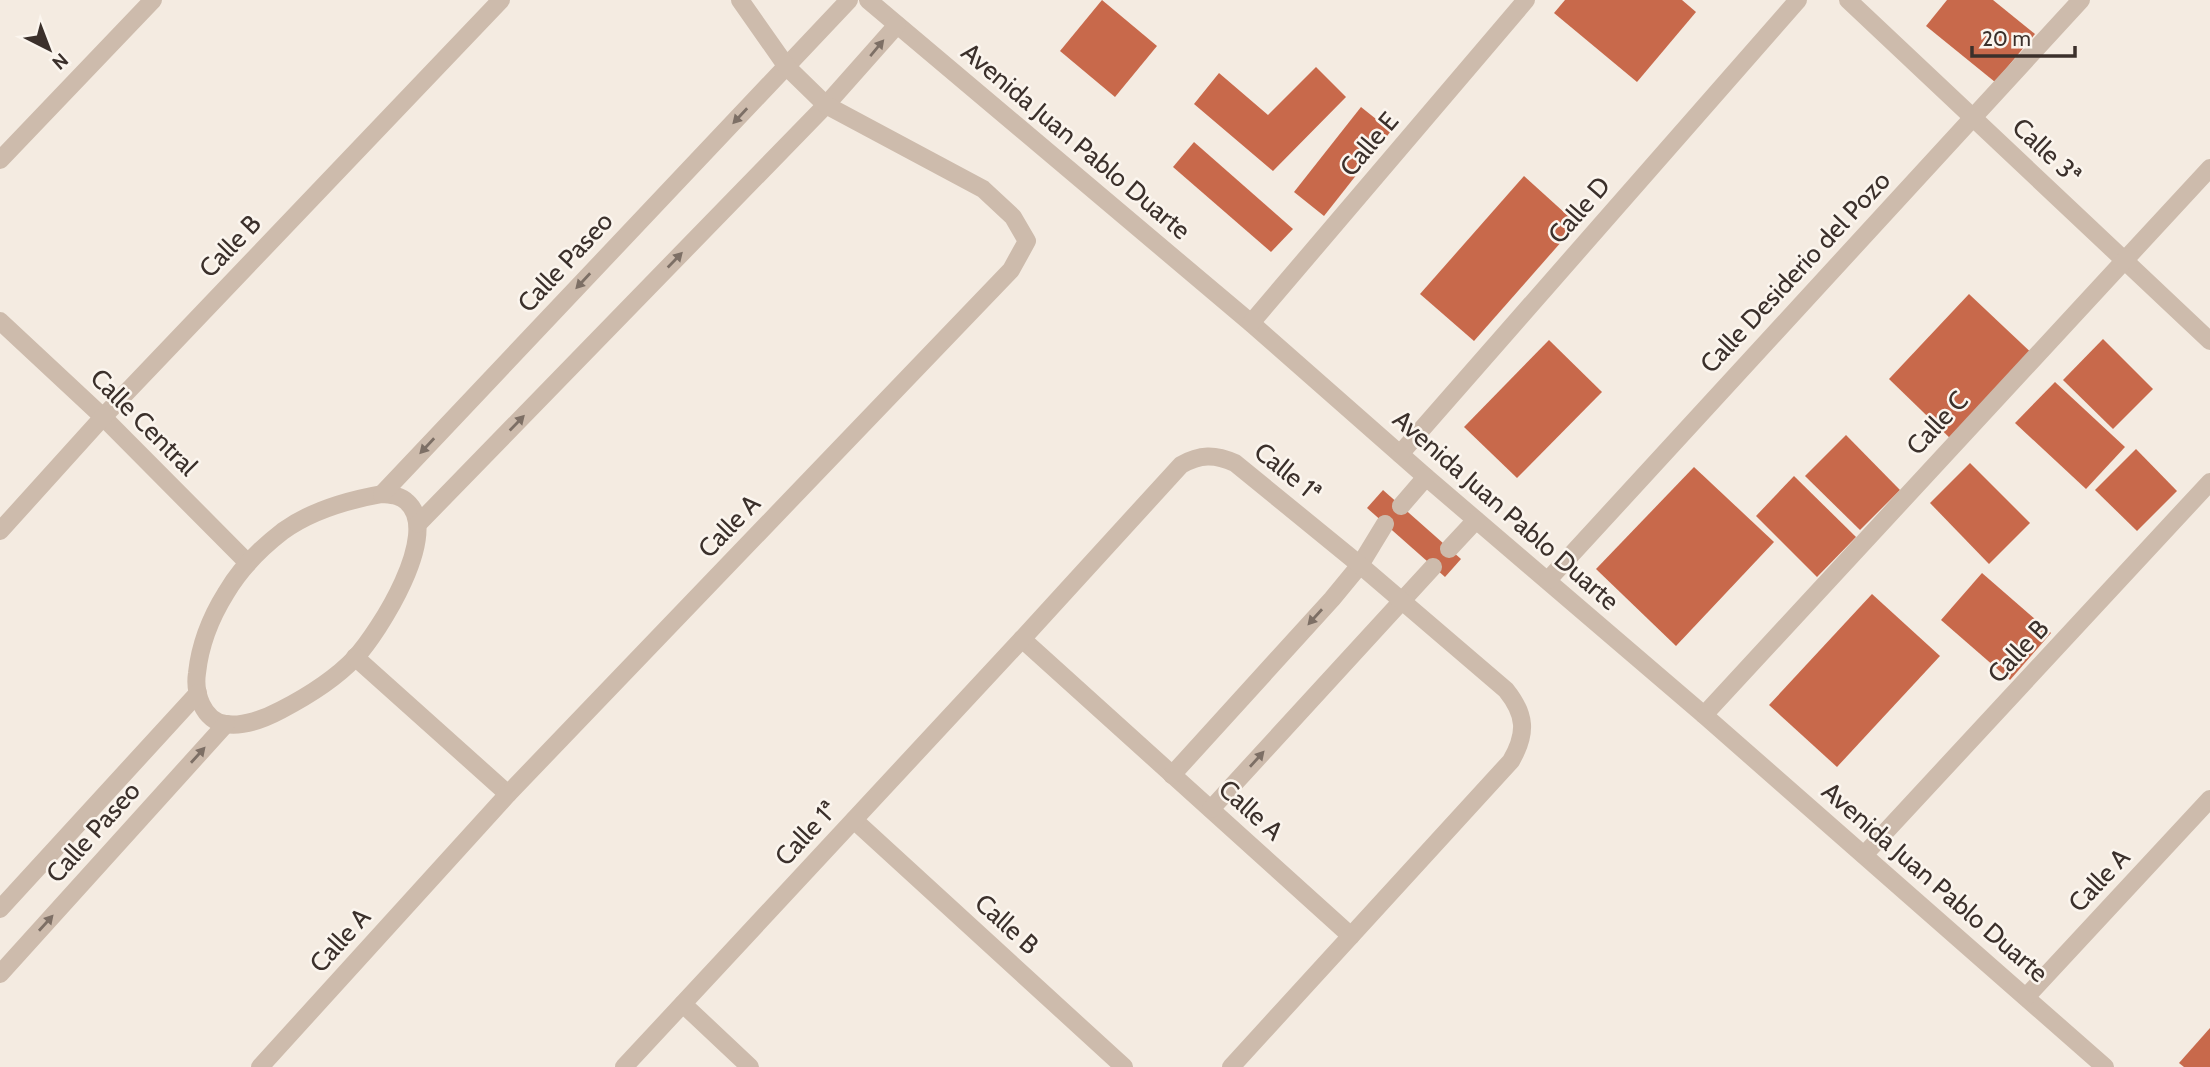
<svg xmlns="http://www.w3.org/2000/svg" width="2210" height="1067" font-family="Cabin,sans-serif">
<rect width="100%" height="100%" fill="#f4ebe1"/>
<g fill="#c8694b">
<polygon points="1102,0 1157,46 1115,97 1060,51"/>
<polygon points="1565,0 1682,0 1696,12 1637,82 1554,13"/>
<polygon points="1947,0 1993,0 2035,34 1995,82 1926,26"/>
<polygon points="1316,67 1346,97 1273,171 1194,104 1219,73 1268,115"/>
<polygon points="1361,107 1391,131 1324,216 1294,192"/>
<polygon points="1194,142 1293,229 1271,252 1173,167"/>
<polygon points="1524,176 1577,224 1474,341 1420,294"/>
<polygon points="1969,294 2037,358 1955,443 1889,379"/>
<polygon points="2103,339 2153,389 2113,429 2063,380"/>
<polygon points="1549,340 1602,392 1517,478 1464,427"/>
<polygon points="2055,382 2125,447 2086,489 2015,423"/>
<polygon points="1846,435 1900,490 1860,530 1805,476"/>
<polygon points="2136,449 2177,491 2137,531 2095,490"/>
<polygon points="1970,463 2030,523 1989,564 1930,503"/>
<polygon points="1694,467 1774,542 1676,646 1596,569"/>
<polygon points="1794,476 1856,537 1817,577 1756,516"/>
<polygon points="1383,490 1461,559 1445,577 1367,508"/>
<polygon points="1982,573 2051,633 2010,680 1941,620"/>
<polygon points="1872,594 1940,656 1837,767 1769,705"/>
<polygon points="2210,1028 2210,1067 2184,1067 2179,1063"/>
</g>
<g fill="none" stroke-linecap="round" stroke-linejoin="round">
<g stroke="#cdbbac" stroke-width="18">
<polyline points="868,0 1251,323 1426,477 1704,715 2105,1067"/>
<polyline points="1848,0 2210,341"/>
<polyline points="0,160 153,0"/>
<polyline points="0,321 103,417 248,563"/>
<polyline points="1251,323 1526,0"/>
<polyline points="1400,454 1798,0"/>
<path d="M382,494C391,495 400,495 407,502C442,533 379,632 355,658C334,680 308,696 281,710C266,718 243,727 225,724C203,720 194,693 197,673C200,645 211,617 226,593C240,569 261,548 283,531C312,510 348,500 382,494Z"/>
<polyline points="382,494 849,0"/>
<polyline points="1401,506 1426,477"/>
<polyline points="418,524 826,105 897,25"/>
<polyline points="0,531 103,417 501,0"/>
<polyline points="1449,549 1476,520"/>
<polyline points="1548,580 2081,0"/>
<polyline points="1022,639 1351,936"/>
<polyline points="355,657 508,794"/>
<polyline points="1704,715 2210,168"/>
<polyline points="1172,775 1332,599 1360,565 1385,524"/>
<polyline points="1211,809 1433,567"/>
<polyline points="854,820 1124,1067"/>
<polyline points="1864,855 2210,482"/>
<polyline points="0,909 198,693"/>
<polyline points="0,974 226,724"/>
<polyline points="2026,997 2210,799"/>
<polyline points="683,1004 750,1067"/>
<polyline points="260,1067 508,794 1011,270 1027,241 1013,217 983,189 826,105 787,67 740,0"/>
<path d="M624,1067L1022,639L1181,465C1200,454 1215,454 1235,463L1360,565L1506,690C1526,715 1527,733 1511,761L1231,1067"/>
</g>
</g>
<defs><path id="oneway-solid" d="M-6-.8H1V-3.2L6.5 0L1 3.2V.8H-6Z" transform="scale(1.75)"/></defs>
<g fill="#7d6f65">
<use href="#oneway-solid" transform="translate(877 48) rotate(-50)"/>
<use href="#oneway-solid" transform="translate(740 116) rotate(133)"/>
<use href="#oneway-solid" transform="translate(675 260) rotate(-46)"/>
<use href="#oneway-solid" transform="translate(583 281) rotate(133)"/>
<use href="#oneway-solid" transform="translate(517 423) rotate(-46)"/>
<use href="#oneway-solid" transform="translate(427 446) rotate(133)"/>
<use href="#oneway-solid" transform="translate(1315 617) rotate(132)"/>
<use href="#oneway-solid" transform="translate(198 755) rotate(-48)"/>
<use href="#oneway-solid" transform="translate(1257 759) rotate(-48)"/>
<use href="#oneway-solid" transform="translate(46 923) rotate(-48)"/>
</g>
<g text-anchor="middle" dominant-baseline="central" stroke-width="5" stroke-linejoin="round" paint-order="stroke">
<g font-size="26" fill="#3b302b" stroke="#fbf5ee">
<text transform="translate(1076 141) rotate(40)">Avenida Juan Pablo Duarte</text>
<text transform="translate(1369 144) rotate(-50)">Calle E</text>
<text transform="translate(2047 151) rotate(43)">Calle 3ª</text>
<text transform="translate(1579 210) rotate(-49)">Calle D</text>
<text transform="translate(230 246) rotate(-46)">Calle B</text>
<text transform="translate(565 262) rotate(-47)">Calle Paseo</text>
<text transform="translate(1795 272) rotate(-47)">Calle Desiderio del Pozo</text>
<text transform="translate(144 422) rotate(45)">Calle Central</text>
<text transform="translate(1937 423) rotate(-47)">Calle C</text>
<text transform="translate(1288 472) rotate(39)">Calle 1ª</text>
<text transform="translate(1506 510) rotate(41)">Avenida Juan Pablo Duarte</text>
<text transform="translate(729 526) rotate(-46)">Calle A</text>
<text transform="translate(2018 651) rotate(-47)">Calle B</text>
<text transform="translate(1251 810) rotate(42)">Calle A</text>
<text transform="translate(93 832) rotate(-48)">Calle Paseo</text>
<text transform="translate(806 833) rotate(-47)">Calle 1ª</text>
<text transform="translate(2099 880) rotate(-47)">Calle A</text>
<text transform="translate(1935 882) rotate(41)">Avenida Juan Pablo Duarte</text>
<text transform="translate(1007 924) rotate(42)">Calle B</text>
<text transform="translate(340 940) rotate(-48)">Calle A</text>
</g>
</g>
<g transform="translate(49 49) rotate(138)" stroke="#fbf5ee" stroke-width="5" paint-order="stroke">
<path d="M0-5L12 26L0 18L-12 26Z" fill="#3b302b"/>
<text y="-10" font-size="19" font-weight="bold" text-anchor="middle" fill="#3b302b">N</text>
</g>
<path d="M1972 46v10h103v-10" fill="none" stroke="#3b302b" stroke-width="3.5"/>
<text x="1982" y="46" font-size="21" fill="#3b302b" stroke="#fbf5ee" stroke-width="5" paint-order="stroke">20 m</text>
</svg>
